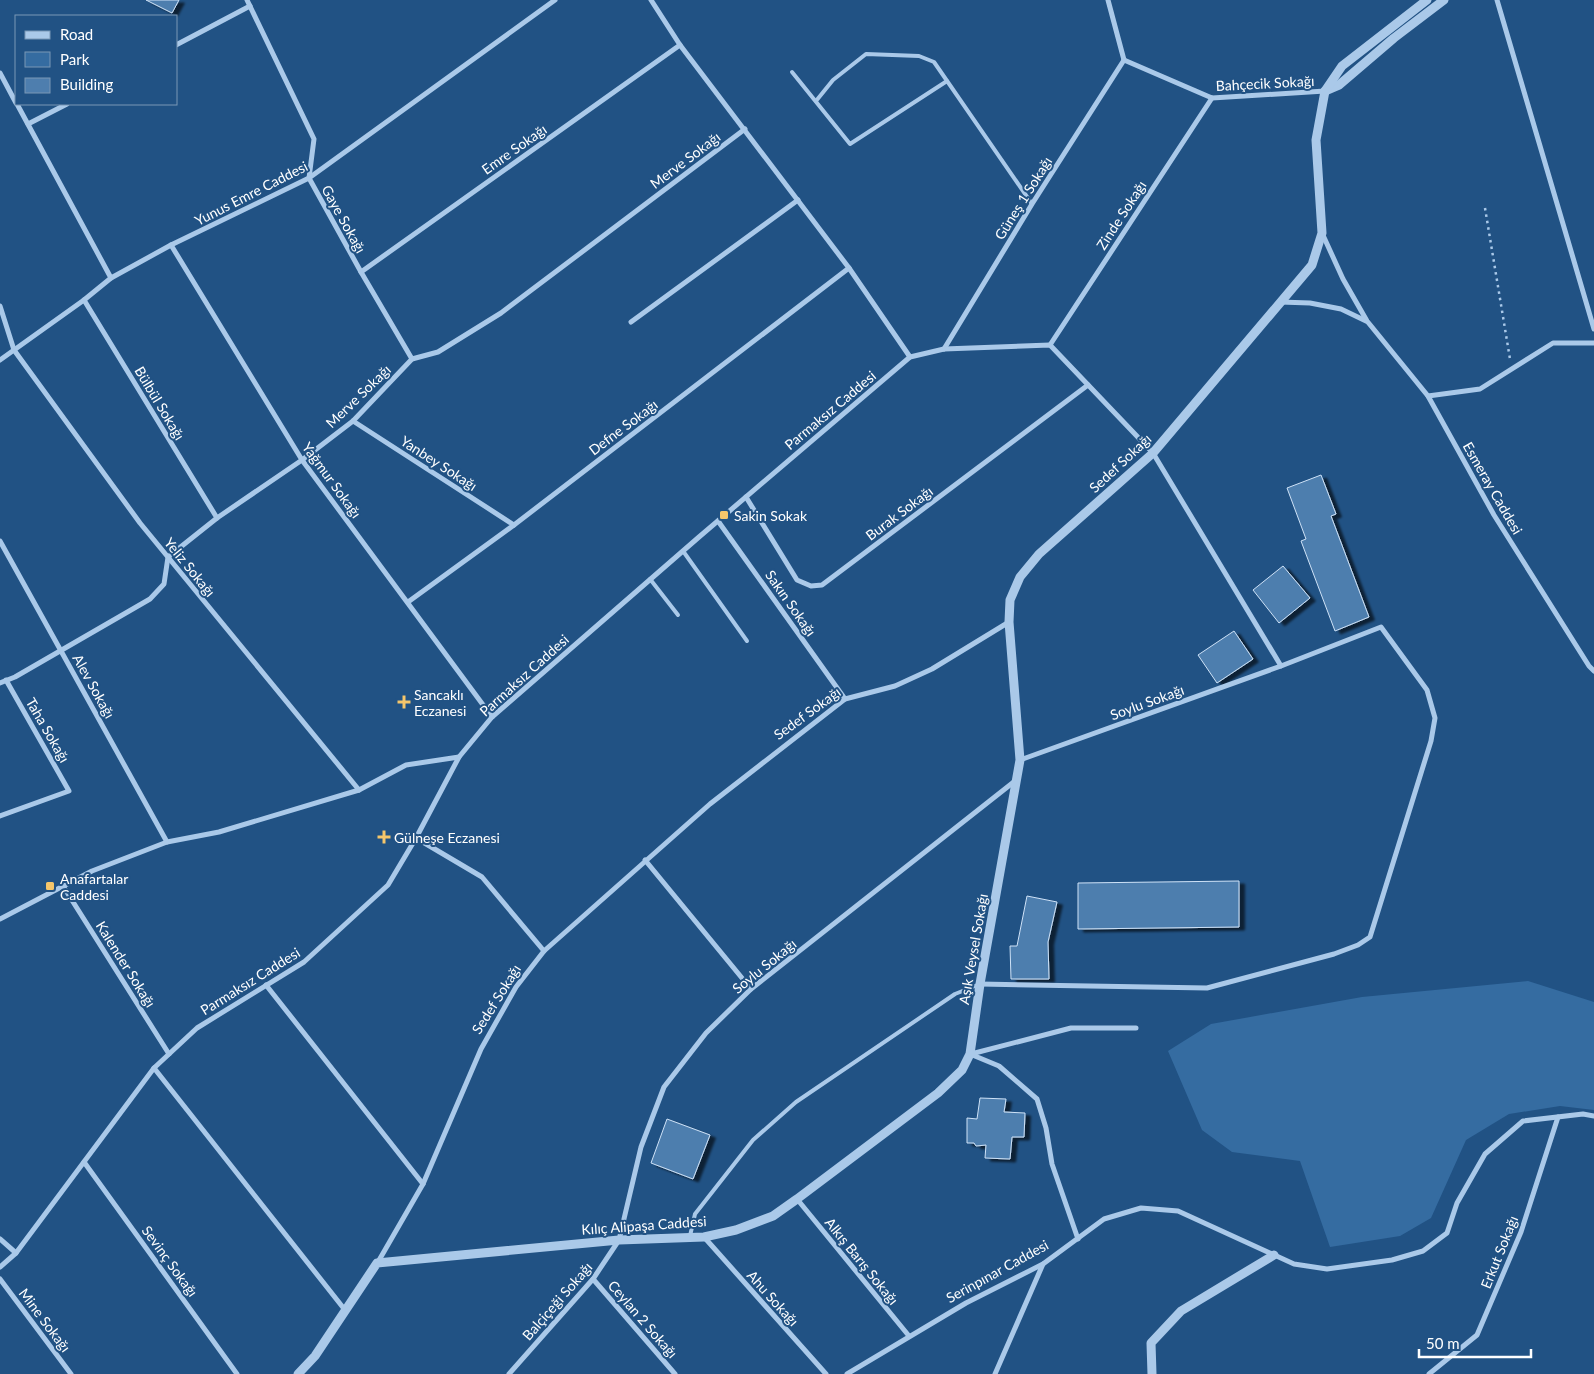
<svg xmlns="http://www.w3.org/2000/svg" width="1594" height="1374" font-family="Lato,sans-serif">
<defs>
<filter id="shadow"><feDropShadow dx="5.5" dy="3" stdDeviation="1" flood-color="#0009"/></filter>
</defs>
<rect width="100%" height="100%" fill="#215284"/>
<polygon fill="#356ca1" points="1528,981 1594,1002 1594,1110 1560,1106 1509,1114 1466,1140 1431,1218 1400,1236 1330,1247 1300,1161 1232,1152 1202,1130 1168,1051 1211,1024 1362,997"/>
<g fill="#4e7eae" stroke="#cee2f7" filter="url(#shadow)">
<polygon points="146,0 179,0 172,13"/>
<polygon points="1321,475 1336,514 1331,516 1369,617 1335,631 1301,541 1306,539 1287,488"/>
<polygon points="1283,566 1310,598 1279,623 1253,590"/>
<polygon points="1234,631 1253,659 1217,683 1198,655"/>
<polygon points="1239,881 1239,927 1078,929 1078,883"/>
<polygon points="1027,896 1057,902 1048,942 1049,979 1011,979 1010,946 1017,946"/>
<polygon points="980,1098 1006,1099 1004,1112 1025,1113 1024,1137 1012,1137 1010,1159 985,1158 986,1145 976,1146 974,1143 967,1143 967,1118 977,1119"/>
<polygon points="667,1119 710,1135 693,1179 651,1163"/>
</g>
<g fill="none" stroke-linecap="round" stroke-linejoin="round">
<polyline stroke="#aac9e9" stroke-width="2.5" stroke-dasharray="2.5 4" stroke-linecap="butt" points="1485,208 1510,359"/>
<g stroke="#aac9e9" stroke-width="4">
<polyline points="792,72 850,144 947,81"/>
<polyline points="816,101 833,80 866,54 919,56 934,62 1032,204"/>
<polyline points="683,551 747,641"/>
<polyline points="650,579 678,615"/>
<polyline points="690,1236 695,1214 753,1140 796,1102 955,994 980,984"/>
</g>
<g stroke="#aac9e9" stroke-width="5">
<polyline points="247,0 314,139 309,178 361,272 412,359"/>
<polyline points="651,0 680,45 849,268 910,357"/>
<polyline points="1108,0 1124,60"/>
<polyline points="1497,0 1594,329"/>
<polyline points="176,45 250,6"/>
<polyline points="1124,60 1212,98 1325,91"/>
<polyline points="0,73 16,103"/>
<polyline points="17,104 111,278"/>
<polyline points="28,124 67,104"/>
<polyline points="1322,233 1343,279 1367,321 1428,396 1494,515 1589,666 1594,671"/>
<polyline points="171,245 302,460 492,717"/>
<polyline points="361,272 680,45"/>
<polyline points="84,300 217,518"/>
<polyline points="1280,302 1310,303 1341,309 1366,321"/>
<polyline points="0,306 14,350 140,523 359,790"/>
<polyline points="631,322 798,200"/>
<polyline points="1050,345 1212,98"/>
<polyline points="944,349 1032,204 1124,60"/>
<polyline points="0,360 84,300 111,278 171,245 309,178 555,0"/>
<polyline points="1428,396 1480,389 1553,343 1594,343"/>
<polyline points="353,421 514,525"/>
<polyline points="746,497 797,580 811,586 822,585 1088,385"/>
<polyline points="718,521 845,699"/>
<polyline points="0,541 167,842"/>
<polyline points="408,602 514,525 849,268"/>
<polyline points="0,683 15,677 150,599 164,584 168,557 217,518 302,460 353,421 412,359 438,352 501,313 745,129"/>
<polyline points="1020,760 1281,666"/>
<polyline points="0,816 69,791 6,680"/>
<polyline points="416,838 482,877 544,951"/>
<polyline points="645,860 751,989"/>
<polyline points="63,886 169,1054"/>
<polyline points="0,919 92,871 167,842 219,832 359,790 406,765 459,757"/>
<polyline points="266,985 423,1184"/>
<polyline points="970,1054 999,1066 1037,1099 1046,1128 1052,1164 1078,1239"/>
<polyline points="971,1054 1071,1028 1136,1028"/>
<polyline points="154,1068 345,1310"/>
<polyline points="84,1162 237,1374"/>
<polyline points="797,1199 909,1336"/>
<polyline points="704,1237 826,1374"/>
<polyline points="0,1239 16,1253"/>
<polyline points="378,1262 423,1184 481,1049 516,987 544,951 710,804 845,699 895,686 932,669 1009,622"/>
<polyline points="0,1267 16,1253 154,1068 197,1028 304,962 388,885 416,838 459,757 492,717 699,537 910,357 944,349 1050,345 1153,453 1281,666 1381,627 1427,690 1435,718 1431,741 1370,937 1358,945 1334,954 1207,988 980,984"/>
<polyline points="0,1279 71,1374"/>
<polyline points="593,1279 675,1374"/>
<polyline points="509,1374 593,1279 619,1240 641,1147 664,1087 706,1033 751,989 1015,781"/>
<polyline points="847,1374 966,1303 1043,1264 1104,1219 1141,1208 1178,1211 1294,1264 1327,1269 1392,1260 1423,1251 1447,1233 1457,1203 1485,1154 1523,1121 1583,1114 1594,1116"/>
<polyline points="995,1374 1043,1264"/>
<polyline points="1429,1374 1477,1335 1521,1232 1558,1117"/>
</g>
<g stroke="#aac9e9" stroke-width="9">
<polyline points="1325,91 1339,85 1394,38 1444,0"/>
<polyline points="298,1374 315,1356 377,1263 619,1240 704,1237 736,1230 773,1216 797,1199 938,1093 962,1070 970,1054 980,984 1020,760 1009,622 1010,600 1020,577 1039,554 1153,453 1312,265 1322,233 1316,140 1325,91 1342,66 1427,0"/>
<polyline points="1152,1374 1151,1343 1181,1311 1274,1255"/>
</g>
</g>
<g fill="#f5c66b" stroke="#215284" stroke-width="2">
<rect x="719" y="510" width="10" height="10" rx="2.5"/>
<path d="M401.5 694.5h5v5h5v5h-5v5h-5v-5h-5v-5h5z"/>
<path d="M381.5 829.5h5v5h5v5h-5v5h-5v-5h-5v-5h5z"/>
<rect x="45" y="881" width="10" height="10" rx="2.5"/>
</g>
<g text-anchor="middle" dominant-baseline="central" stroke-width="4" stroke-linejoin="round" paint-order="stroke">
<g font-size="14" fill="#fff" stroke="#215284">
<text transform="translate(1265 83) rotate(-3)">Bahçecik Sokağı</text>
<text transform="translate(514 149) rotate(-35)">Emre Sokağı</text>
<text transform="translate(685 160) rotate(-37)">Merve Sokağı</text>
<text transform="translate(251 193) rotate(-27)">Yunus Emre Caddesi</text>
<text transform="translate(1023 198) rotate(-58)">Güneş 1 Sokağı</text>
<text transform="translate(1121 215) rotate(-57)">Zinde Sokağı</text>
<text transform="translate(344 219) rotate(61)">Gaye Sokağı</text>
<text transform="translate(358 396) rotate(-44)">Merve Sokağı</text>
<text transform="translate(160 403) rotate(59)">Bülbül Sokağı</text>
<text transform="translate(830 410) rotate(-40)">Parmaksız Caddesi</text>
<text transform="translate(623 427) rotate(-37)">Defne Sokağı</text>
<text transform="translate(439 463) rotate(33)">Yanbey Sokağı</text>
<text transform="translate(1120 463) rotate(-43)">Sedef Sokağı</text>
<text transform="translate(332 480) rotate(54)">Yağmur Sokağı</text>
<text transform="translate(1493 488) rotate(60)">Esmeray Caddesi</text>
<text transform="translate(899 513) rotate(-37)">Burak Sokağı</text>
<text transform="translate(190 567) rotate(51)">Yeliz Sokağı</text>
<text transform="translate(791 603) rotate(55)">Sakın Sokağı</text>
<text transform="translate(524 675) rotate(-42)">Parmaksız Caddesi</text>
<text transform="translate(94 686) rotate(61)">Alev Sokağı</text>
<text transform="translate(1147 702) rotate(-20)">Soylu Sokağı</text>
<text transform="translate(807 713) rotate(-36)">Sedef Sokağı</text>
<text transform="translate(48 730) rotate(60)">Taha Sokağı</text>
<text transform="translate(973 949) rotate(-80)">Aşık Veysel Sokağı</text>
<text transform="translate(126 964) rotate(58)">Kalender Sokağı</text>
<text transform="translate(764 966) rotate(-39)">Soylu Sokağı</text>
<text transform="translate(250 981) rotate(-32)">Parmaksız Caddesi</text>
<text transform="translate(496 999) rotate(-58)">Sedef Sokağı</text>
<text transform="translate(644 1225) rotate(-4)">Kılıç Alipaşa Caddesi</text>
<text transform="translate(1499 1252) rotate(-68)">Erkut Sokağı</text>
<text transform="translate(170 1261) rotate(54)">Sevinç Sokağı</text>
<text transform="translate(862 1261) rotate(51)">Alkış Barış Sokağı</text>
<text transform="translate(997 1271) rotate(-29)">Serinpınar Caddesi</text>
<text transform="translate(773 1298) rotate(48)">Ahu Sokağı</text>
<text transform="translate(557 1301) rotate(-49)">Balçiçeği Sokağı</text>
<text transform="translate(643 1319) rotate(49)">Ceylan 2 Sokağı</text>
<text transform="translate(45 1320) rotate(53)">Mine Sokağı</text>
</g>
<g font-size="14" fill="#fff" stroke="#215284" text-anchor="start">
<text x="734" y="515">Sakin Sokak</text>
<text x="414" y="694">Sancaklı<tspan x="414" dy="16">Eczanesi</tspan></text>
<text x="394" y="837">Gülneşe Eczanesi</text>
<text x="60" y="878">Anafartalar<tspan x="60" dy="16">Caddesi</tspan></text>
</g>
</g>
<rect x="15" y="15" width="162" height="90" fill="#215284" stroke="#7a97b5"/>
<rect x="25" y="31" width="25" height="8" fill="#aac9e9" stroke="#7a97b5"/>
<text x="60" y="40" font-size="15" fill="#ffffff">Road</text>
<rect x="25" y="52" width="25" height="15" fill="#356ca1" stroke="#7a97b5"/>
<text x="60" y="65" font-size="15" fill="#ffffff">Park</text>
<rect x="25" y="78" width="25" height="15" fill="#4e7eae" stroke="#7a97b5"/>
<text x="60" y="90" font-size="15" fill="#ffffff">Building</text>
<path d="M1419 1349v8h112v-8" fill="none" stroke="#ffffff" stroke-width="2.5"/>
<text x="1426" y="1349" font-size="15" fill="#ffffff" stroke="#215284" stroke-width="4" paint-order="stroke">50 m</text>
</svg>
